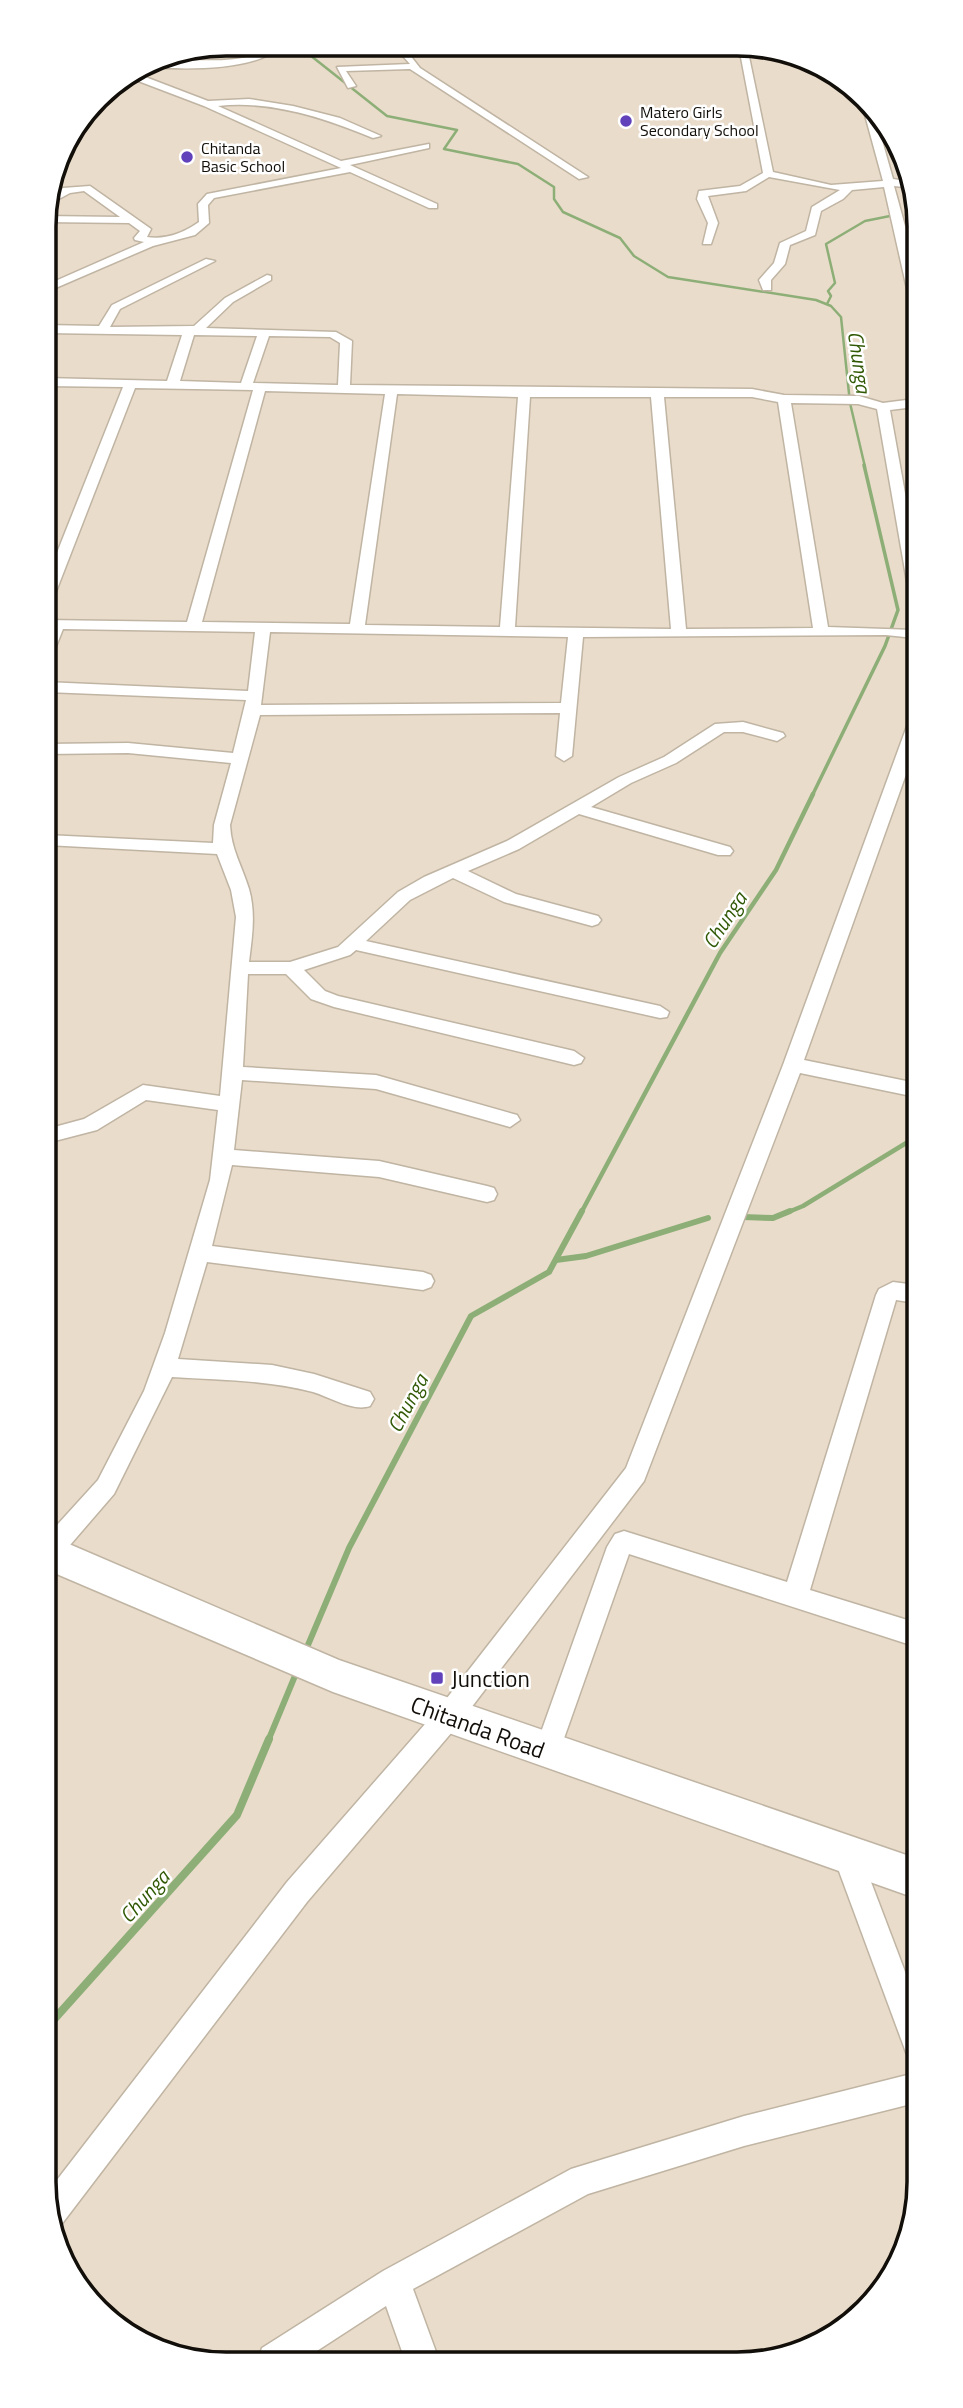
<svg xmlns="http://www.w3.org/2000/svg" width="963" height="2408" font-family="'Titillium Web',sans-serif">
<rect width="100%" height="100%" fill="#e9dccb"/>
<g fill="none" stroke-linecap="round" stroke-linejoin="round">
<g stroke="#8daf77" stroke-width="2.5">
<polyline points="304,44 301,48 387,116 457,130 444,149 518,164 554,187 554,199 563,212 620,238 634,256 668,277 816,300 831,306 841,317 850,403 865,467"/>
<polyline points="906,215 913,216"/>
<polyline points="827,304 831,296 828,291 835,283 826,244 865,221 890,216"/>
</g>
<polyline stroke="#8daf77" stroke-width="3.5" points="812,796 885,646 898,610 864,465"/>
<g stroke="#8daf77" stroke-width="4.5">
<polyline points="581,1213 720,953 776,870 813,794"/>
<polyline points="786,1213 803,1206 916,1137"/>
</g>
<g stroke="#8daf77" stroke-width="6">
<polyline points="743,1217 773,1218 790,1211"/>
<polyline points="556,1260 586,1256 708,1218"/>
<polyline points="305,1652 349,1548 471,1316 549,1272 582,1211"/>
<polyline points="268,1741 297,1671"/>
</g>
<polyline stroke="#8daf77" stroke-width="8" points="49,2025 237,1815 269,1739"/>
<g stroke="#c0b4a3" stroke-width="3">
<g id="street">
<path d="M275,44H284C256,73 182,69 144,67L140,75L208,101L249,99L293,106L340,118L381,136L373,138C324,118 271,100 218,106L341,161L429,144V148L350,165L437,204V208H429L350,172L214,198L208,205L209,223L195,235L153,246L44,293V286L144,242L135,240L134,238L140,231L129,223L44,222V216L120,217L84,191L70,193L46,206L49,197L63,188L90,186L151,229L147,237C165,240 184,233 199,222L198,204L207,194L341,168L204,106L133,79L130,75C165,44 234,77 275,44Z"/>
<polygon points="393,45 402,45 420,68 588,177 579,179 410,69 346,71 356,86 348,88 337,67 410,64"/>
<polygon points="739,47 747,47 773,172 831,185 883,181 862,104 865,102 876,119 893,179 913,182 913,188 894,186 911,248 913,292 907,289 884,187 852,190 843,199 821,211 815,235 790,245 785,264 771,280 771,290 763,290 759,280 774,263 780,243 806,231 812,207 840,190 769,177 746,191 708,196 718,223 711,244 703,244 708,223 697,199 699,191 740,186 763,173"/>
<path d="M206,259L215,261L120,309L110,327L194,326L225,298L267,275L271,276V280L233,302L206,328L336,332L352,341L350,385L752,389L784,395L859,396L883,403L914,399V407L890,410L914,543V586L907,582L877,409L858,404L791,403L828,627L914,630V638L886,635L583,637L572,756L564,761L556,756L560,713L260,715L230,825C231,849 242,866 249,889C256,914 252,937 249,962H290L338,947L398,892L424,877L507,841L619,777L664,757L715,724L743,722L783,733L785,736L777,741L743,732H724L676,763L631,783L591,807L730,847L733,851L730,855H718L579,814L519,849L468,871L516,894L598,916L601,920L598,924L592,926L504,902L453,878L410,900L366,941L660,1006L669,1012L667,1017L660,1018L356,950L350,955L304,970L325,991L338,996L574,1051L584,1058L581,1063L574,1065L334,1007L311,999L286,974H248L243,1067L376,1075L517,1115L520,1120L510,1127L376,1089L242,1080L234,1150L379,1161L487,1186L494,1188L497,1194L494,1200L487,1202L379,1177L232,1165L212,1246L423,1272L431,1275L434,1281L431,1287L423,1290L207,1262L178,1359L272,1365L314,1374L370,1392L374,1399L370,1406C353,1412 330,1397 313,1392C267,1380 219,1380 172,1377L114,1494L58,1559L49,1562L48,1535L98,1480L144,1391L165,1333L210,1180L218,1110L146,1100L97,1130L47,1143V1129L84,1119L143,1085L220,1096L236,917L231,890L217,854L46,845V835L213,843L214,825L231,763L128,753L46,754V744L128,743L233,753L246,700L46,692L45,682L248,691L255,632L63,629L53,654L45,658L49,629L45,628V620L187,622L253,390L135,388L52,602L45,606V583L123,387L45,386V378L167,381L182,335L45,333L44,325L99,326L112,305ZM194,335L257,336L241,383L180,381ZM269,336L330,337L340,343L338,385L253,383ZM265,391L385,394L350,624L202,622ZM397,394L518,397L500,627L365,625ZM530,397H651L671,629L515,627ZM664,397H752L778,402L813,628L686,629ZM270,632L568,637L561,703L261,705Z"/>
<polygon points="915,721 915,749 804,1060 916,1083 916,1097 800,1073 644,1481 458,1725 307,1902 61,2225 50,2230 50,2189 287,1882 440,1707 626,1468 783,1065 907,726"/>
<polygon points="893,1282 916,1285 916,1303 896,1300 810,1590 917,1623 917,1647 629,1554 556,1761 547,1765 538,1761 534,1752 607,1547 615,1534 624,1531 787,1582 876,1295 879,1289"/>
<polygon points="847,1841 857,1845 918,2006 918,2059 907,2055 833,1855 837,1845"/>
<polygon points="919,2072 919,2102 744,2146 588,2194 413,2289 439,2360 405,2360 386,2306 303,2360 258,2361 262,2348 383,2271 571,2169 744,2116"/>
</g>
</g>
<g stroke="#c0b4a3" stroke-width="3">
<polygon id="secondary" points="48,1535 339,1660 918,1859 918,1899 333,1692 59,1575 48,1569"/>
</g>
<use href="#street" fill="#fff" fill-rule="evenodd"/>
<use href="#secondary" fill="#fff" fill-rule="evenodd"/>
</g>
<g fill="#6242bb" stroke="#fff" stroke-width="2.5">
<circle cx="626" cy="121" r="7"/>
<circle cx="187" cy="157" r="7"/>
<rect x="430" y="1671" width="14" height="14" rx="3.5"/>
</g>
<g text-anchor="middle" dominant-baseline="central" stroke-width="5" stroke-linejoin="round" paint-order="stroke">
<g font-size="16" fill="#120e09" stroke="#fff" text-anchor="start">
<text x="640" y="112">Matero Girls<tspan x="640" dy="18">Secondary School</tspan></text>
<text x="201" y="148">Chitanda<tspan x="201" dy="18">Basic School</tspan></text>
</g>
<g font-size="21" font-style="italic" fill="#315905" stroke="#fff">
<text transform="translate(860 362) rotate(82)">Chunga</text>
<text transform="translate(724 920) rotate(-57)">Chunga</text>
<text transform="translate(407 1403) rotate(-62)">Chunga</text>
<text transform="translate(144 1896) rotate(-48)">Chunga</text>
</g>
<g font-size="23" fill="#120e09" stroke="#fff" text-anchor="start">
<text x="451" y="1678">Junction</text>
</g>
<g font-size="23" fill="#120e09" stroke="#fff">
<text transform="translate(478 1727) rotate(20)">Chitanda Road</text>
</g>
</g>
<path d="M0 0H963V2408H0ZM226 56H737A170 170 0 0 1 907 226V2182A170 170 0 0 1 737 2352H226A170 170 0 0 1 56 2182V226A170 170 0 0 1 226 56Z" fill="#fff" fill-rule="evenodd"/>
<path fill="none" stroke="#120e09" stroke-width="3.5" d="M226 56H737A170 170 0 0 1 907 226V2182A170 170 0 0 1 737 2352H226A170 170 0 0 1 56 2182V226A170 170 0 0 1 226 56Z"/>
</svg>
